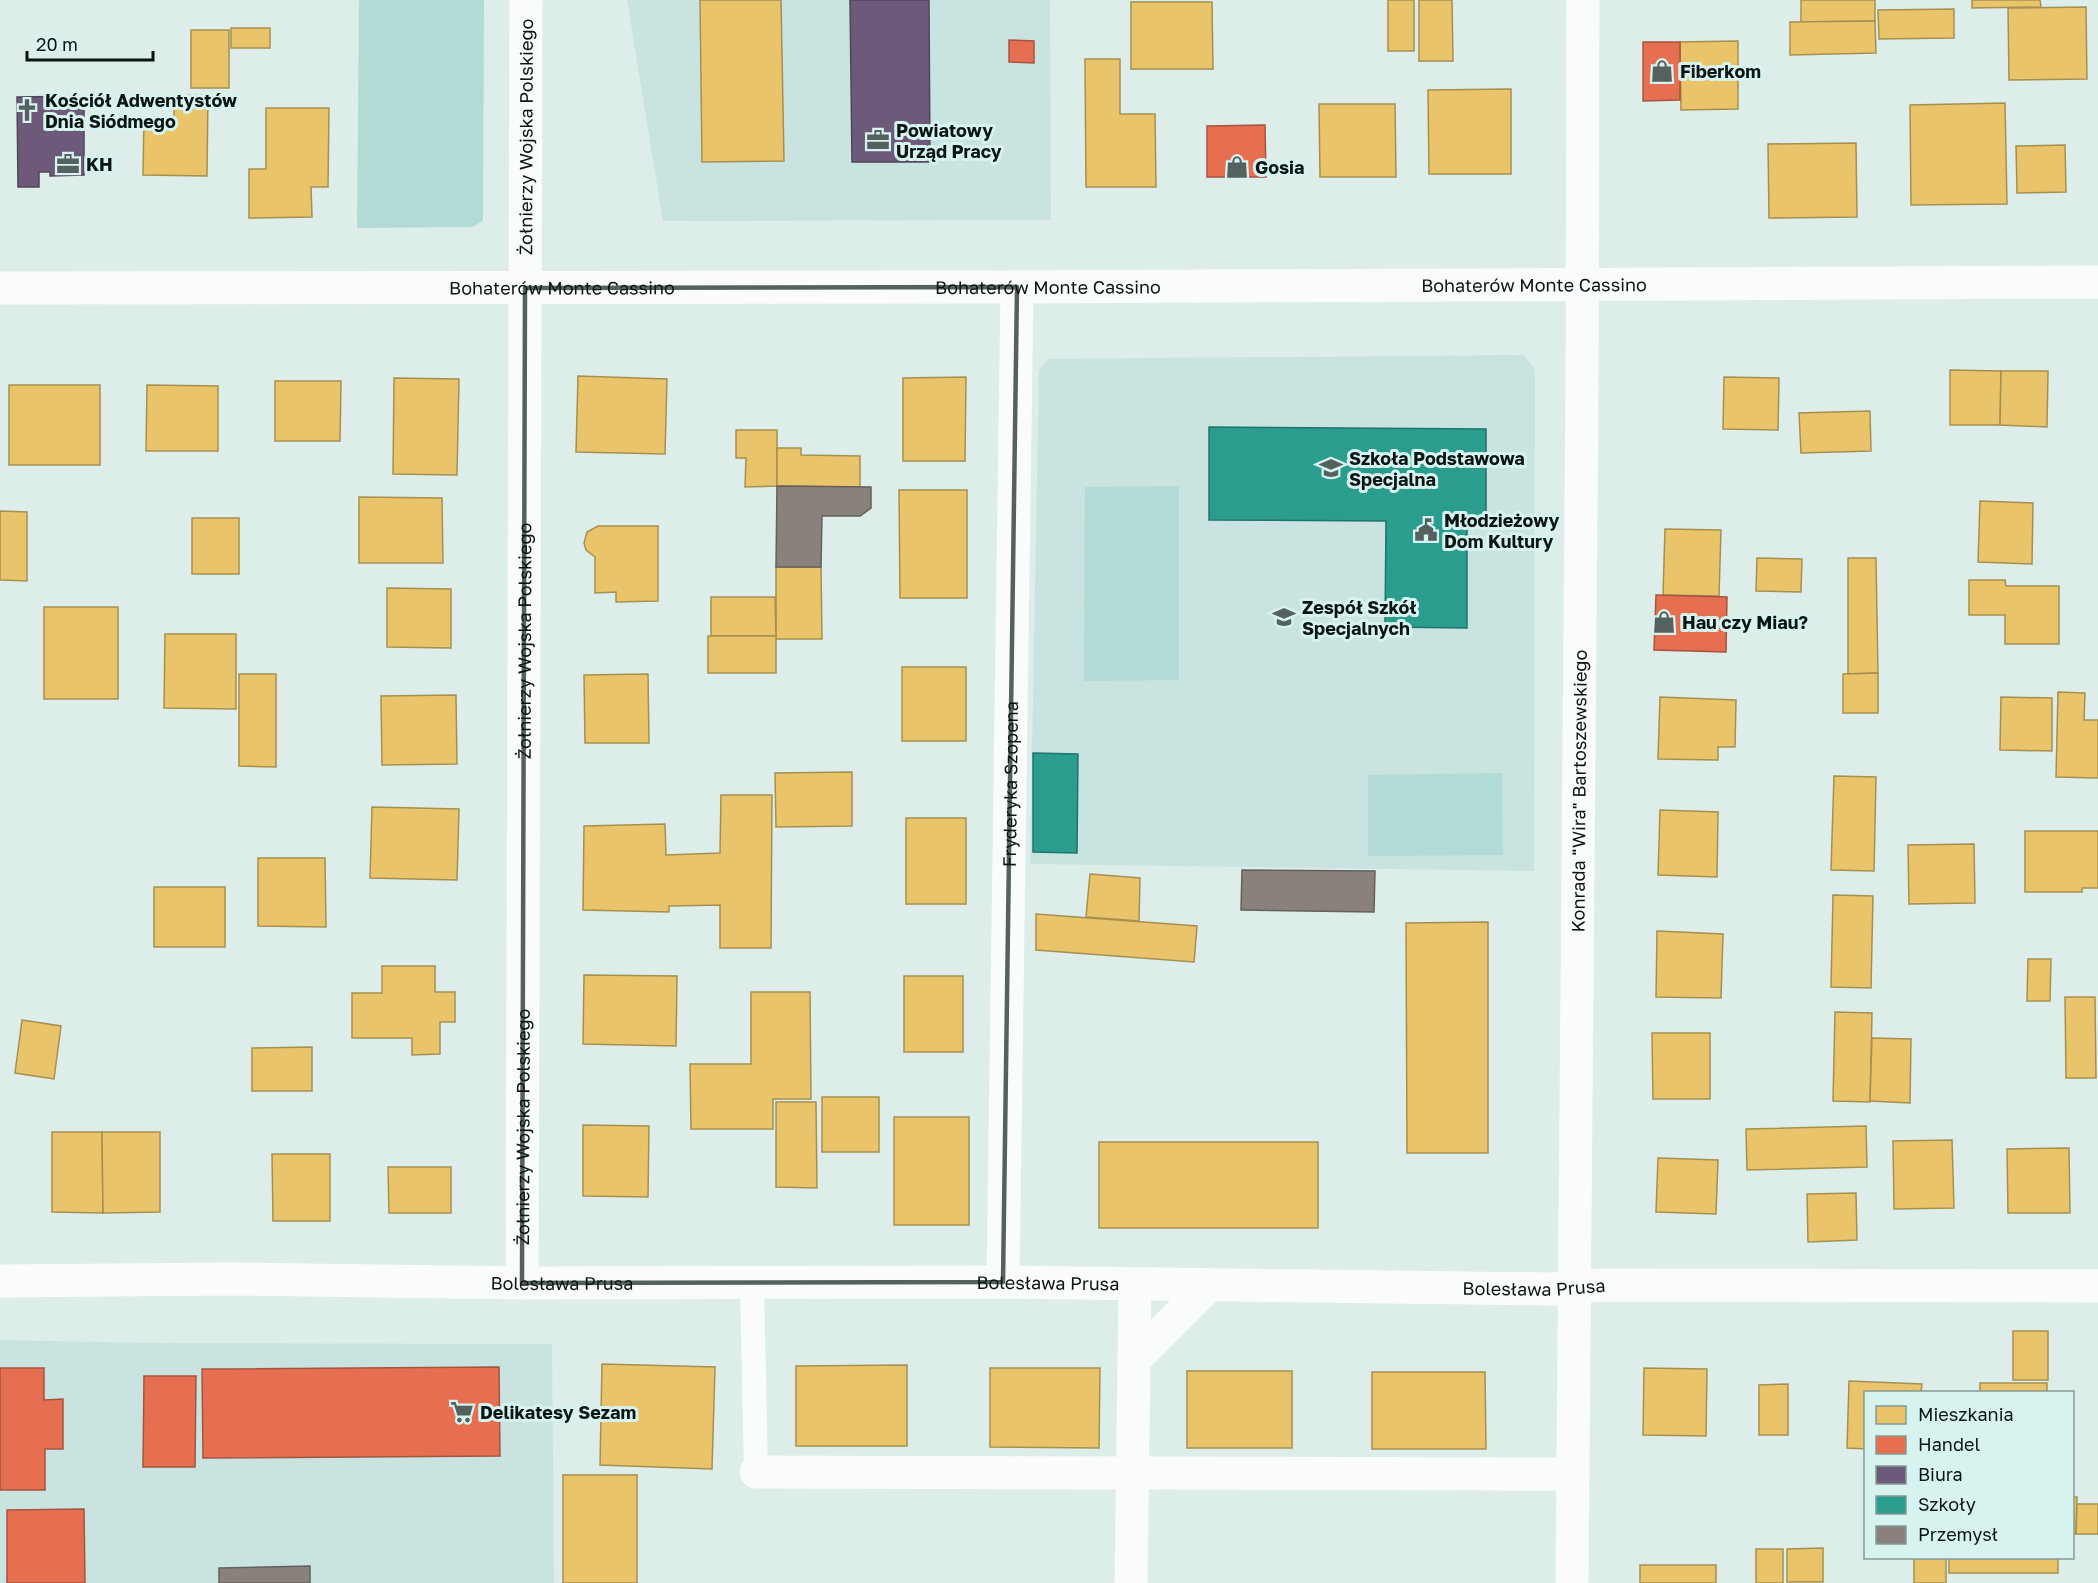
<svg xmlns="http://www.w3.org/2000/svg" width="2098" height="1583" font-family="'Golos Text',sans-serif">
<rect width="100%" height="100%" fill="#ddedea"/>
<g fill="#c8e3e0">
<polygon points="627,0 1050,0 1051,220 663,221"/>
<polygon points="1524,355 1535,370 1534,871 1030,864 1039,371 1048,359"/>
<polygon points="0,1340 148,1343 552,1344 554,1583 0,1583"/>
</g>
<g fill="#b3dbd5">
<polygon points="359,0 484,0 483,221 472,227 357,228"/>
<polygon points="1179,486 1179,680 1084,681 1085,487"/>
<polygon points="1502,773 1503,855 1368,856 1368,775"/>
</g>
<g fill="#e9c46a" stroke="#a69050" stroke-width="1.5">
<polygon points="700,0 781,0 784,161 702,162"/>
<rect x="1388" y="0" width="26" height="51"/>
<polygon points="1419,0 1452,0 1453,61 1419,61"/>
<polygon points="1801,0 1875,0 1875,21 1801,22"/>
<polygon points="1972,0 2040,0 2041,7 1972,8"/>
<polygon points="1131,2 1212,2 1213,69 1131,69"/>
<polygon points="2086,7 2087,79 2009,80 2008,8"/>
<polygon points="1954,9 1954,38 1879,39 1878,10"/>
<polygon points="1875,21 1876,53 1790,55 1790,22"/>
<rect x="231" y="28" width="39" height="20"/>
<rect x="191" y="30" width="38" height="58"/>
<polygon points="1738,41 1738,109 1681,110 1680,42"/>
<polygon points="1085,59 1120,59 1120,114 1155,114 1156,187 1086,187"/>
<polygon points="1511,89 1511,174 1429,174 1428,90"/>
<polygon points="174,95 208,95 207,176 143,175 144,117 174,117"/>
<polygon points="2005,103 2007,204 1911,205 1910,105"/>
<polygon points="1319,104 1395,104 1396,177 1320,177"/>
<polygon points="266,108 329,108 328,187 311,187 312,217 249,218 249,169 266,169"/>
<polygon points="1856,143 1857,217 1769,218 1768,144"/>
<polygon points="2065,145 2066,192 2017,193 2016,146"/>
<polygon points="1950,370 2001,371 2000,425 1950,425"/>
<polygon points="2001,371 2048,371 2047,427 2000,425"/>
<polygon points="578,376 667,379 665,454 576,452"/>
<polygon points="966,377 965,461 903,461 903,378"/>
<polygon points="1724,377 1779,378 1778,430 1723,429"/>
<polygon points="394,378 459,379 457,475 393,474"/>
<polygon points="275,381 341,381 340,441 275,441"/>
<rect x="9" y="385" width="91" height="80"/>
<polygon points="147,385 218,386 218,451 146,451"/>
<polygon points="1870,411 1871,451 1801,453 1799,413"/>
<polygon points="736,430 777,430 777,486 745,487 746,458 736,458"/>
<polygon points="777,448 801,448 801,455 860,456 860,487 777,486"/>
<polygon points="899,490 967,490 967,598 900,598"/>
<polygon points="359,497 442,498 443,563 359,563"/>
<polygon points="1980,501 2033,503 2032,564 1978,562"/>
<polygon points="0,511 27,512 27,581 0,580"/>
<rect x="192" y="518" width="47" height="56"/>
<polygon points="598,526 658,526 658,601 616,602 616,592 595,593 595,557 586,550 584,543 587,532"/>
<polygon points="1665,529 1721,530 1719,596 1663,595"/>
<polygon points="1757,558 1802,559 1801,592 1756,591"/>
<polygon points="1848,558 1876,558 1878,673 1848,674"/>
<polygon points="776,567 821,567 822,639 776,639"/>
<polygon points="1969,580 2005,580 2006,586 2059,586 2059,644 2005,644 2005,615 1969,615"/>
<polygon points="387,588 451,589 451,648 387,647"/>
<polygon points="711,597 775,597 776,636 711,636"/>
<rect x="44" y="607" width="74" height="92"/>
<polygon points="165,634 236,634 236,709 164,708"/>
<rect x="708" y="636" width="68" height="37"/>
<rect x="902" y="667" width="64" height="74"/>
<polygon points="1878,673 1878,713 1843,713 1843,674"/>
<polygon points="239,674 276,674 276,767 239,766"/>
<polygon points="648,674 649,743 585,743 584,675"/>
<polygon points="2058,692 2085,693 2084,720 2098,720 2098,778 2056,777"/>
<polygon points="456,695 457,764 382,765 381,696"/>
<polygon points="1660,697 1736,700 1735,747 1718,747 1718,760 1658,759"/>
<polygon points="2001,697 2052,698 2052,751 2000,750"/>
<polygon points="852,772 852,826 776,827 775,773"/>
<polygon points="1834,776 1876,777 1874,871 1831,870"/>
<polygon points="721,795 772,795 771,948 720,948 720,905 669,906 669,912 583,910 584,826 665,824 666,855 720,853"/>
<polygon points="372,807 459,809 457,880 370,878"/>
<polygon points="1660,810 1718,812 1717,877 1658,875"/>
<rect x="906" y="818" width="60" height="86"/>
<polygon points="2025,831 2098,831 2098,888 2082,888 2082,892 2025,892"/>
<polygon points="1974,844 1975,903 1909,904 1908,845"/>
<polygon points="258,858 325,858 326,927 258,926"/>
<polygon points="1090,874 1140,878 1139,921 1086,917"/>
<rect x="154" y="887" width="71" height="60"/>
<polygon points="1833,895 1873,896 1871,988 1831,987"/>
<polygon points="1036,914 1197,926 1194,962 1036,950"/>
<polygon points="1488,922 1488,1153 1407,1153 1406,923"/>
<polygon points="1657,931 1723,934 1721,998 1656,997"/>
<polygon points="2028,959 2051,959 2050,1001 2027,1001"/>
<polygon points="382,966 435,966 435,992 455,992 455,1022 440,1022 440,1054 412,1055 412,1038 352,1038 352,993 382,993"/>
<polygon points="584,975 677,976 676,1046 583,1044"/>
<rect x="904" y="976" width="59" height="76"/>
<polygon points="751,992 810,992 811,1099 773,1099 773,1129 691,1129 690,1064 751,1064"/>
<polygon points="2065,997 2095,997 2096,1078 2066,1078"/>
<polygon points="1835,1012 1872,1013 1870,1102 1833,1101"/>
<polygon points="22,1020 61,1026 54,1079 15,1073"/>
<polygon points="1652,1033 1710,1033 1710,1099 1653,1099"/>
<polygon points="1872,1038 1911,1039 1910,1103 1870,1101"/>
<polygon points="312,1047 312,1091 252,1091 252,1048"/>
<rect x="822" y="1097" width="57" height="55"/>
<polygon points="776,1102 816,1102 817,1188 776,1187"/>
<rect x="894" y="1117" width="75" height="108"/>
<polygon points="583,1125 649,1126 648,1197 583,1196"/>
<polygon points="1866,1126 1867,1167 1747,1170 1746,1129"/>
<polygon points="52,1132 102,1132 103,1213 52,1212"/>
<polygon points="102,1132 160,1132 160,1212 103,1213"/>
<polygon points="1952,1140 1954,1208 1894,1209 1893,1141"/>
<rect x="1099" y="1142" width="219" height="86"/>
<polygon points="2069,1148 2070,1213 2008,1213 2007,1149"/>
<polygon points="272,1154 330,1154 330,1221 273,1221"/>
<polygon points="1658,1158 1718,1160 1716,1214 1656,1212"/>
<polygon points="388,1167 451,1167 451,1213 389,1213"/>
<polygon points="1856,1193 1857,1240 1808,1242 1807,1194"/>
<rect x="2013" y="1331" width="35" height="49"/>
<polygon points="602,1364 715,1367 712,1469 600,1465"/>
<polygon points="907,1365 907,1446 796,1446 796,1366"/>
<polygon points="990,1368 1100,1368 1099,1448 990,1447"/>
<polygon points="1644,1368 1707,1369 1706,1436 1643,1435"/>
<rect x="1187" y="1371" width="105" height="77"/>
<polygon points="1372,1372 1485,1372 1486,1449 1372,1449"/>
<polygon points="1849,1381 1922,1384 1921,1392 1866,1392 1866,1449 1847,1448"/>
<rect x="1980" y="1383" width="67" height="9"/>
<polygon points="1788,1384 1788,1435 1759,1435 1759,1385"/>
<rect x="563" y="1475" width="74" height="108"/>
<polygon points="2072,1497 2077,1497 2076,1534 2072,1534"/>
<polygon points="2077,1504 2098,1504 2098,1534 2076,1534"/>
<polygon points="1823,1548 1823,1582 1787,1582 1787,1549"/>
<rect x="1756" y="1549" width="27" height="34"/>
<rect x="1914" y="1558" width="32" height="25"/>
<rect x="1949" y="1558" width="109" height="15"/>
<rect x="1640" y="1565" width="76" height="18"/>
</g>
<g fill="#e76f51" stroke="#a5543f" stroke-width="1.5">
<polygon points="1009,40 1034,41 1034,63 1009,62"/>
<polygon points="1643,42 1680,42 1680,100 1643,101"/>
<polygon points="1265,125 1266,177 1207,177 1207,126"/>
<polygon points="1656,595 1727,597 1726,652 1654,650"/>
<polygon points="499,1367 500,1456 203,1458 202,1369"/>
<polygon points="0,1368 44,1368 44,1400 63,1399 63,1449 45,1449 45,1490 0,1490"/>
<polygon points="144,1376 196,1376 195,1467 143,1467"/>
<polygon points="84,1509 85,1583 7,1583 7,1510"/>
</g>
<g fill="#6d597a" stroke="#50455b" stroke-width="1.5">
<polygon points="850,0 929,0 930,162 852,162"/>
<polygon points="84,96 84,175 50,176 50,172 39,172 39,187 18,187 17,97"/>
</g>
<g fill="#2a9d8f" stroke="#21746a" stroke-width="1.5">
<polygon points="1209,427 1486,429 1486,522 1467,521 1467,628 1385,627 1386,521 1209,520"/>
<polygon points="1033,753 1078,754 1077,853 1033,852"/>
</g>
<g fill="#8a817c" stroke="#64615d" stroke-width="1.5">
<polygon points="777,486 871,487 871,508 860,516 822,516 821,567 776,567"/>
<polygon points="1242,870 1375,871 1374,912 1241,910"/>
<polygon points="310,1566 310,1583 219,1583 219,1568"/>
</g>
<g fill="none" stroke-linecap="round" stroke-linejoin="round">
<polyline stroke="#fafcfc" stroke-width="24" points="752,1283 756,1472"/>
<g stroke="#fafcfc" stroke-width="33">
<path id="s1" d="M0,1281L229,1279L522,1283L1003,1282L1554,1289L1602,1285L2098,1286"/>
<path id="s2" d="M1003,1282L1017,287"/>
<path id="s3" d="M522,1283L526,0"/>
<polyline points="1134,1360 1208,1286"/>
<polyline points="756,1472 1573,1474"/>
<polyline points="1131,1583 1135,1285"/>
<path id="s4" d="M1572,1583L1582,387L1583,0"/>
</g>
<path stroke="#fafcfc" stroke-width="33" id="s5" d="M0,288L1017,287L2098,282"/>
</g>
<path fill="none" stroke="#54615f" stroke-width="4.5" stroke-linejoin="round" d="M1017,287L1003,1282L522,1283L525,288Z"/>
<defs>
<g id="shop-bare" transform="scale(1.8)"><path d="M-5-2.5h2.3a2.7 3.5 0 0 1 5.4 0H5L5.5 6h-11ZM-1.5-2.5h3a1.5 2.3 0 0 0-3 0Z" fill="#54615f" stroke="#d7f3ef" stroke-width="2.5" paint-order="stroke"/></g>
<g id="church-bare" transform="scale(1.8)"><path d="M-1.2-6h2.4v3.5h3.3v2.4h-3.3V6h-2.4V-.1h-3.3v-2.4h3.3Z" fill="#54615f" stroke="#d7f3ef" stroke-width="2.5" paint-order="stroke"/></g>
<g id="office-bare" transform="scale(1.8)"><path d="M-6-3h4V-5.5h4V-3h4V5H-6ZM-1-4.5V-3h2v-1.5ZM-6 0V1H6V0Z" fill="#54615f" stroke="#d7f3ef" stroke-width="2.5" paint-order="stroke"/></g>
<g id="school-bare" transform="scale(1.8)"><path d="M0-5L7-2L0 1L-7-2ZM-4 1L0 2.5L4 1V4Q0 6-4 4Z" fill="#54615f" stroke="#d7f3ef" stroke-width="2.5" paint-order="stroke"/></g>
<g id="civic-bare" transform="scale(1.8)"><path d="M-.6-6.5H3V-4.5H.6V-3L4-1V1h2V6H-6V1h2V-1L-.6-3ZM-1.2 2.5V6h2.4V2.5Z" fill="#54615f" stroke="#d7f3ef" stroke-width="2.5" paint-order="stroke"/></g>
<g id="supermarket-bare" transform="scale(1.8)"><path d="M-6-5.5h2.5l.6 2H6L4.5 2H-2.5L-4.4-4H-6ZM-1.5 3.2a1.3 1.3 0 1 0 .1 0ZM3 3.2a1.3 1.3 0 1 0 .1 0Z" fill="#54615f" stroke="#d7f3ef" stroke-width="2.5" paint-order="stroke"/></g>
</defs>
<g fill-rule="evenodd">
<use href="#shop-bare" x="1662" y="71"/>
<use href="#church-bare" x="27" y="110"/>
<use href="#office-bare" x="878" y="140"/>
<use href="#office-bare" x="68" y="164"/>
<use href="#shop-bare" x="1237" y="167"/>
<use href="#school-bare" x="1331" y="468"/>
<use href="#civic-bare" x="1426" y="530"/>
<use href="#school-bare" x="1284" y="617"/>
<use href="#shop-bare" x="1664" y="622"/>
<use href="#supermarket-bare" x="462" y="1412"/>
</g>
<g text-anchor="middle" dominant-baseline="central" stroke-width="6" stroke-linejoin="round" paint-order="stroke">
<g font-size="18" font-weight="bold" fill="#0b1514" stroke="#d7f3ef" text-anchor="start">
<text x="1680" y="71">Fiberkom</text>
<text x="45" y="100">Kościół Adwentystów<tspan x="45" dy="21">Dnia Siódmego</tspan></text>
<text x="896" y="130">Powiatowy<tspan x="896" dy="21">Urząd Pracy</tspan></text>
<text x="86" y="164">KH</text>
<text x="1255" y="167">Gosia</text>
<text x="1349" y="458">Szkoła Podstawowa<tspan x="1349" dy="21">Specjalna</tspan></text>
<text x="1444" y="520">Młodzieżowy<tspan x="1444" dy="21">Dom Kultury</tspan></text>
<text x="1302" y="607">Zespół Szkół<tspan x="1302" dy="21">Specjalnych</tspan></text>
<text x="1682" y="622">Hau czy Miau?</text>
<text x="480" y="1412">Delikatesy Sezam</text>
</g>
<g font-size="18" fill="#0b1514" stroke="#d7f3ef">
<text stroke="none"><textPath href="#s3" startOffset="1146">Żołnierzy Wojska Polskiego</textPath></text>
<text stroke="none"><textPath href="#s5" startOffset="1534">Bohaterów Monte Cassino</textPath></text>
<text stroke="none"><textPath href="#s5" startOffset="1048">Bohaterów Monte Cassino</textPath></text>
<text stroke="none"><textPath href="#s5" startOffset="562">Bohaterów Monte Cassino</textPath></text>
<text stroke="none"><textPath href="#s3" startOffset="642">Żołnierzy Wojska Polskiego</textPath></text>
<text stroke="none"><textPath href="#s2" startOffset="498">Fryderyka Szopena</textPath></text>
<text stroke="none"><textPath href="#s4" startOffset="792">Konrada "Wira" Bartoszewskiego</textPath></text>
<text stroke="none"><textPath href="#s3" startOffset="156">Żołnierzy Wojska Polskiego</textPath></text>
<text stroke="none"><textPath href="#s1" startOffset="562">Bolesława Prusa</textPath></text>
<text stroke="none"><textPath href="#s1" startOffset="1048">Bolesława Prusa</textPath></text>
<text stroke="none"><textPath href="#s1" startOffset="1534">Bolesława Prusa</textPath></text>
</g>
</g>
<rect x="1864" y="1391" width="210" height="168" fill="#d7f3ef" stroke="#859a97" stroke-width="1.5"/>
<rect x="1876" y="1406" width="30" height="18" fill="#e9c46a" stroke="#859a97" stroke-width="1.5"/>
<text x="1918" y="1421" font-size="18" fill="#0b1514">Mieszkania</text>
<rect x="1876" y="1436" width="30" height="18" fill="#e76f51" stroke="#859a97" stroke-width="1.5"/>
<text x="1918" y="1451" font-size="18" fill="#0b1514">Handel</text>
<rect x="1876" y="1466" width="30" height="18" fill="#6d597a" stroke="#859a97" stroke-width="1.5"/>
<text x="1918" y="1481" font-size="18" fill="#0b1514">Biura</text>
<rect x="1876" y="1496" width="30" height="18" fill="#2a9d8f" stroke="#859a97" stroke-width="1.5"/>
<text x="1918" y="1511" font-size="18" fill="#0b1514">Szkoły</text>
<rect x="1876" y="1526" width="30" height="18" fill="#8a817c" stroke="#859a97" stroke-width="1.5"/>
<text x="1918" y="1541" font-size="18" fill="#0b1514">Przemysł</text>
<path d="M27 51v9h126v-9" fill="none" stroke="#0b1514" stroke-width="3"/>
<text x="36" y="51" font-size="18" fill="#0b1514" stroke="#d7f3ef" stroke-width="4.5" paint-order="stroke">20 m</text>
</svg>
